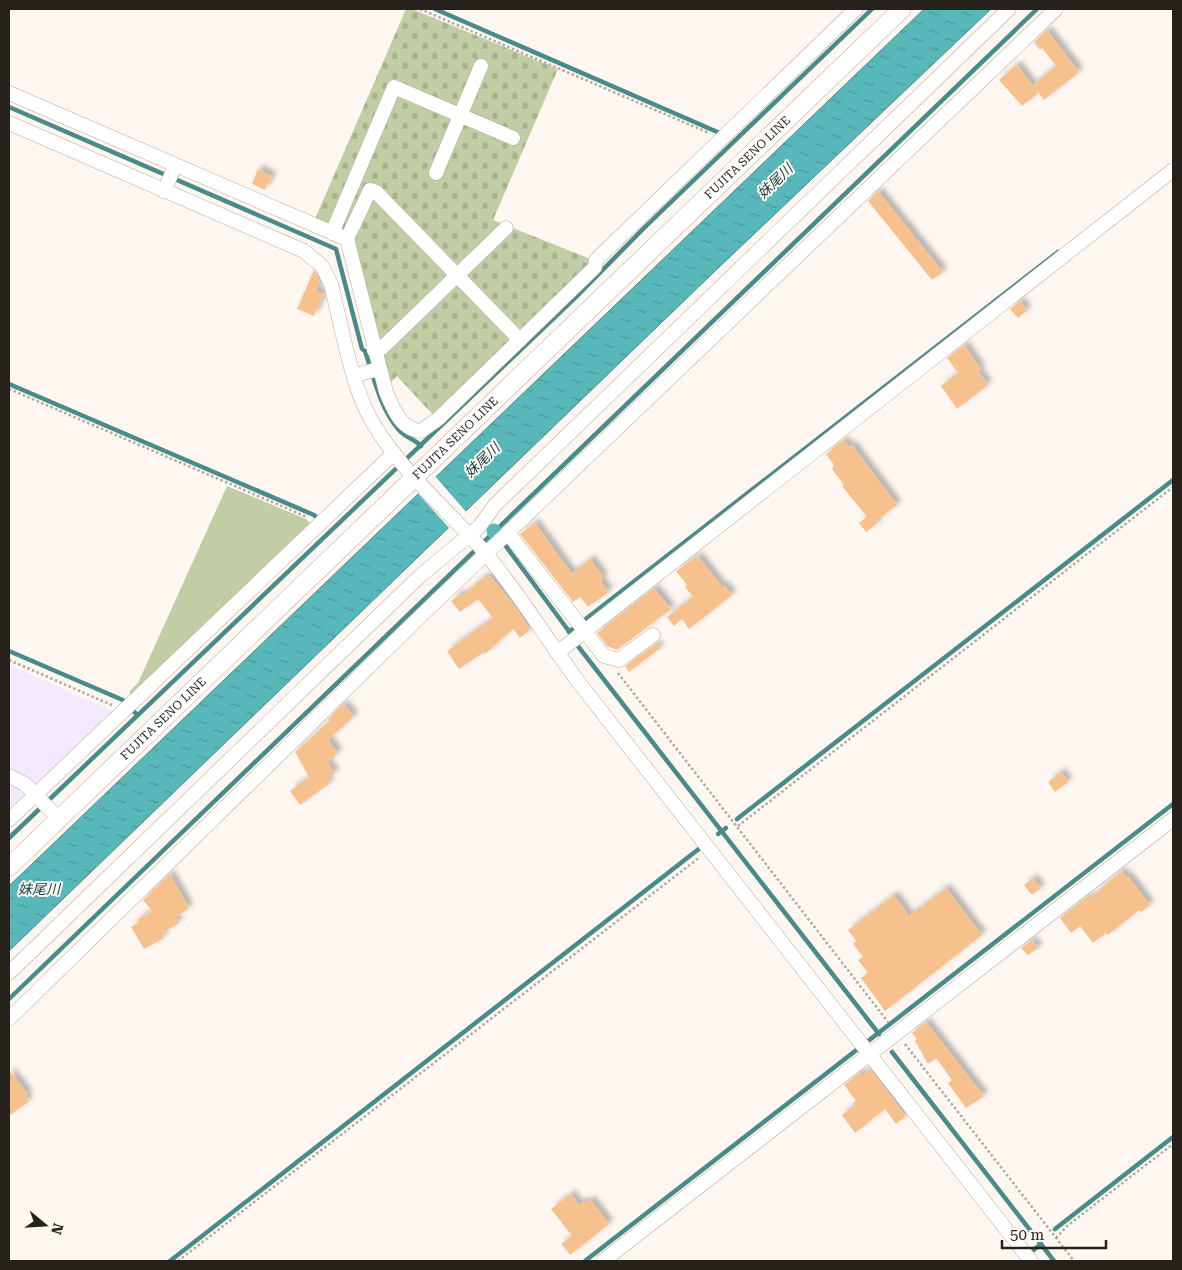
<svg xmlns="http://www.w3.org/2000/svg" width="1182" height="1270" font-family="'Roboto Serif','Noto Sans JP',serif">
<defs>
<pattern id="cemetery-stones" width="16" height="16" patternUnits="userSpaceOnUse" patternTransform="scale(1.25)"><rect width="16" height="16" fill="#c1cea5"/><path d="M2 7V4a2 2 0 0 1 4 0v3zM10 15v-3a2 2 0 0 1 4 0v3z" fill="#a6b18d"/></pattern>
<pattern id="water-ripples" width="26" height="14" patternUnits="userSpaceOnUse" patternTransform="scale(1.25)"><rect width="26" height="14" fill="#58b8b9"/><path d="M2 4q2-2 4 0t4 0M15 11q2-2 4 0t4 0" fill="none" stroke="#499596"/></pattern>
<filter id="shadow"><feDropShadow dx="4.5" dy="-4.5" stdDeviation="2.5" flood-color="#0004"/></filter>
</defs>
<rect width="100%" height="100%" fill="#fef7f1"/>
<polygon fill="#f3eaff" points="9,665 116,712 9,808"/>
<polygon fill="#c1cea5" points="227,486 306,519 311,524 130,699 130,691 138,683"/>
<polygon fill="url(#cemetery-stones)" points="406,9 412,9 558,69 493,220 588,258 591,266 435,417 397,376 388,385 352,240 315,219"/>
<polygon fill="url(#water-ripples)" stroke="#498b8a" points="924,9 991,9 713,273 9,951 9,886"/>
<polygon fill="#fef7f1" points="434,475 467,513 450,529 416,491"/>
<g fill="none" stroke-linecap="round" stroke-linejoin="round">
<g stroke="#498b8a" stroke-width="4.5">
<polyline points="435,9 722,134"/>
<path d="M9,107L336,249L362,349L365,351C374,378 380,408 399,430C405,438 414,438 421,446"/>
<polyline points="9,384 314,515 320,520"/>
<polyline points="505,545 571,634"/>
<polyline points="569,632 1058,252"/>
<polyline points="574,641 879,1034"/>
<polyline points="9,651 125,701 137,715"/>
<polyline points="737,819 1173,480"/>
<polyline points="718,834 726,828"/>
<polyline points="9,838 578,295 644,228 872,9"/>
<polyline points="9,999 1037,9"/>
<polyline points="892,1052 1054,1261"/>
<polyline points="1055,1229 1173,1137"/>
<polyline points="1031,1252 1041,1244"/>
<polyline points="170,1261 700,848"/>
<polyline points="585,1261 1173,804"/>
</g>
<polyline stroke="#58b8b9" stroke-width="15" points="494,531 496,534"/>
</g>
<g fill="#f7c18e" filter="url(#shadow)">
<polygon points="1047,30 1079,72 1044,100 1033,85 1056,66 1042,48 1040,50 1034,42"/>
<polygon points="1017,65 1038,93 1022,106 999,80"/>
<polygon points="258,169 272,176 265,190 252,184"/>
<polygon points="878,191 943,272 932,280 868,201"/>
<polygon points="314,270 320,281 316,291 324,294 314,316 297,309"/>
<polygon points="1020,301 1027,310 1018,318 1010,309"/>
<polygon points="964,345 981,369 978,371 988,385 957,409 941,386 958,373 947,358"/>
<polygon points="844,440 849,447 852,445 897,505 876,521 878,523 866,532 859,523 867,517 842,486 844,485 832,469 834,465 826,454"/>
<polygon points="535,523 572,574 590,559 603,576 601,582 609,592 588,607 580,597 573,602 520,534"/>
<polygon points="698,556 722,587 724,585 732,595 689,629 682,619 674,626 667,617 693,597 685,587 687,585 676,571"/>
<polygon points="490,576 517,609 530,630 520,638 513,629 485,654 484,652 459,669 447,651 493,618 478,599 460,612 451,601 460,594 462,596 484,577 485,579"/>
<polygon points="654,588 671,609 617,650 607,646 597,633"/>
<polygon points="656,644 660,648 629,672 625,666"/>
<polygon points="343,704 354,716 328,740 338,753 327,762 335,773 327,779 330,783 300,805 290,791 309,777 295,752 330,721 328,719"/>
<polygon points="1061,772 1068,782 1055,792 1048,782"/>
<polygon points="1121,871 1127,878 1128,876 1150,905 1141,912 1139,910 1108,935 1106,933 1093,943 1080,926 1071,933 1060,918 1087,897 1089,899"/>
<polygon points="170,874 187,904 188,909 175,917 179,923 162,933 164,938 144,949 131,927 139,922 137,920 152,911 143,900"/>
<polygon points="1033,878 1041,888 1032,895 1024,885"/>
<polygon points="946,888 982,935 885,1011 861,978 868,973 858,960 863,957 853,944 856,941 848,930 894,895 909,916"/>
<polygon points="1032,940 1038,948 1028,955 1021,948"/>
<polygon points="926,1022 984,1096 966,1108 948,1083 952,1080 936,1058 928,1064 915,1041 917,1039 912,1033"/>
<polygon points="870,1069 906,1116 896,1124 885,1109 855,1133 842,1115 855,1105 853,1103 856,1101 844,1085 861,1072 863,1075"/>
<polygon points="9,1070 28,1094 25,1096 29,1101 9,1116"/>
<polygon points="571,1194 579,1205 584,1201 586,1204 591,1200 609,1224 570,1255 561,1244 572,1236 551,1209"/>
</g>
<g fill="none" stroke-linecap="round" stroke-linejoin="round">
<g stroke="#b9a99b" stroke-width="15">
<g id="minor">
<polyline points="9,93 347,239"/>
<path d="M9,123L304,251L322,266L331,284C341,324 350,377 367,412C394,466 448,509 487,555C521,596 548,641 580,684L1031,1261"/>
<polyline points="436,173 481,66"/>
<polyline points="164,191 175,166"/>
<polyline points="332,233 394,87 513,138"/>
<path d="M347,239L386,392C393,408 401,430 421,431L438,419L595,267L596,260L856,9"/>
<polyline points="347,239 370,190 376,192 520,340"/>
<polyline points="374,350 383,347 506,228"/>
<polyline points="355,375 379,369"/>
<polyline points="508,533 604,656 619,660 653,635"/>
<polyline points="557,653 1173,170"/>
<polyline points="9,776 25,784 59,819"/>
<polyline points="9,820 394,453"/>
<polyline points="9,973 420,576 479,527 495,505 1009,9"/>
<polyline points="9,1019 426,611 1056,9"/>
<polyline points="603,1261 1173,819"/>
</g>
</g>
<g stroke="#b9a99b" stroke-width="19">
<g id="major">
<path id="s1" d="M9,867L902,9"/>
</g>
</g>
<g stroke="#b1aaa4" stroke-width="2.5" stroke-dasharray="2.5 2.5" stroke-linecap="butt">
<polyline points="420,9 709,133"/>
<polyline points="9,389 307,517"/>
<polyline points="9,660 112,705"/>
<polyline points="618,673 888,1022"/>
<polyline points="738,826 1173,487"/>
<polyline points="905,1044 1074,1261"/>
<polyline points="1056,1238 1067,1226 1173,1144"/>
<polyline points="178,1261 700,857"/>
</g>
<use href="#minor" stroke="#fff" stroke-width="14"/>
<use href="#major" stroke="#fff" stroke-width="18"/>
</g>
<g text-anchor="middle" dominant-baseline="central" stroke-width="4" stroke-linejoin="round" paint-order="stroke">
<g font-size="12" fill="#27211b" stroke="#fef7f1">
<text stroke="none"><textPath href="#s1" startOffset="1024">FUJITA SENO LINE</textPath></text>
<text stroke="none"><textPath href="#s1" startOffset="619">FUJITA SENO LINE</textPath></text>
<text stroke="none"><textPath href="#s1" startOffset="214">FUJITA SENO LINE</textPath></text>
</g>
<g font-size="14" font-style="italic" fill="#174344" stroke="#fef7f1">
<text transform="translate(775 181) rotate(-44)">妹尾川</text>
<text transform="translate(482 460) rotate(-44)">妹尾川</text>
<text x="39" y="889">妹尾川</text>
</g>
</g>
<rect width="1182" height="1270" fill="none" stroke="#27211b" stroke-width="20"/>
<g transform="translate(45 1225) rotate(108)" stroke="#fef7f1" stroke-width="4" paint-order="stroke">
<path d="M0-4L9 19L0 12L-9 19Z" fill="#27211b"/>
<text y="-8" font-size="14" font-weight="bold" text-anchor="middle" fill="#27211b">N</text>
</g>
<path d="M1002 1240v8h104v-8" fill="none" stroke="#27211b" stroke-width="2.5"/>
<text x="1010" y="1240" font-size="15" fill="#27211b" stroke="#fef7f1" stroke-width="4" paint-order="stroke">50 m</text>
</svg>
